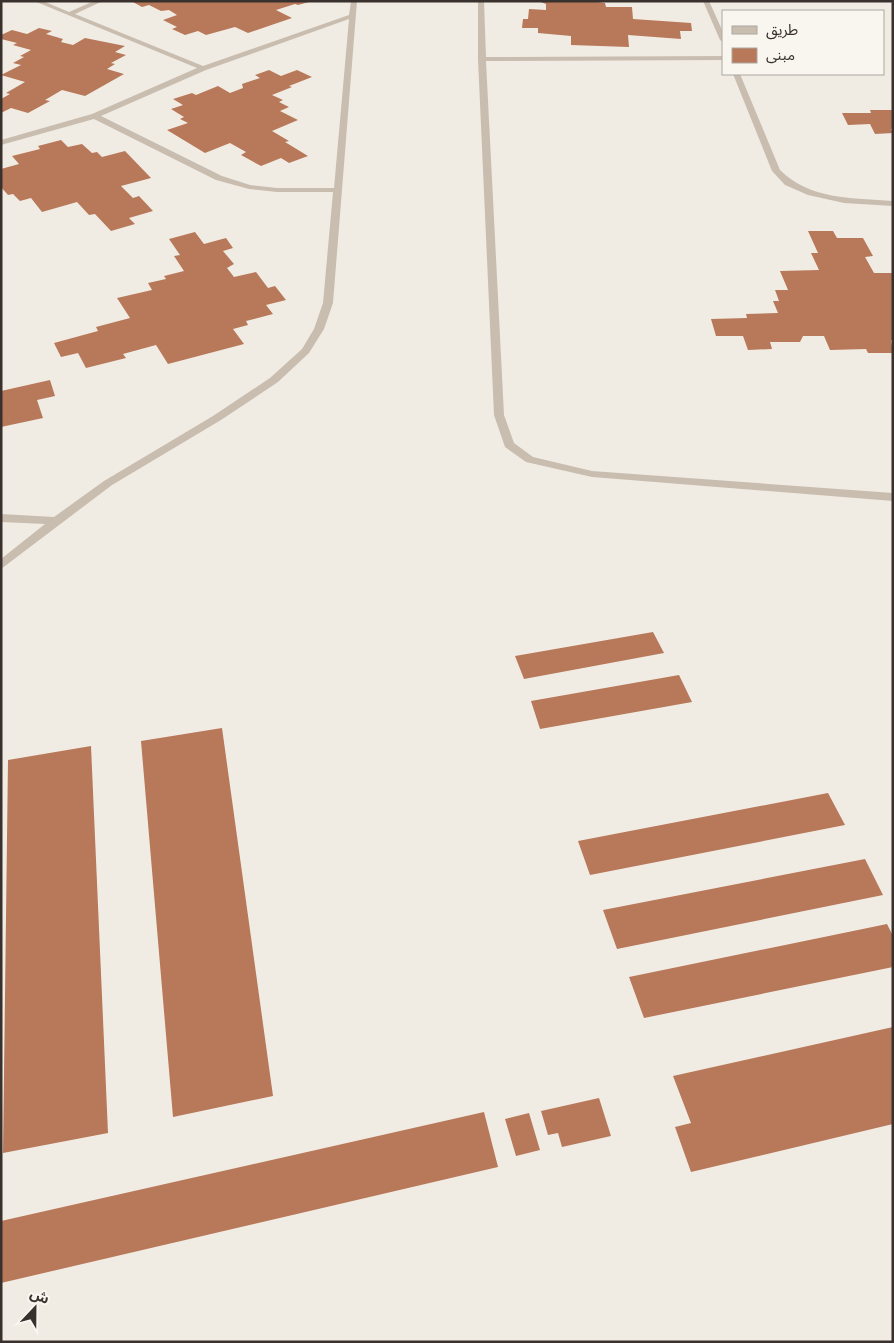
<svg xmlns="http://www.w3.org/2000/svg" width="894" height="1343" font-family="Montserrat,'Noto Sans Arabic',sans-serif">
<rect width="100%" height="100%" fill="#f1ece3"/>
<g fill="#b8785a">
<polygon points="137,1 309,1 309,2 298,5 295,4 276,10 292,18 248,33 235,27 206,35 198,31 185,35 172,29 177,27 163,20 177,15 169,10 161,11 149,5 142,7 133,2"/>
<polygon points="538,1 591,1 605,3 606,7 632,7 633,19 691,23 692,31 680,31 681,39 628,35 629,47 571,45 571,36 538,33 538,28 522,28 523,19 528,19 529,9 546,10 546,4"/>
<polygon points="39,28 52,31 46,34 63,39 61,42 73,45 85,38 125,46 115,52 126,55 111,63 115,64 107,69 124,74 85,96 62,90 45,100 50,101 28,113 11,108 1,113 1,99 10,94 6,93 25,82 1,75 21,65 13,63 24,57 20,56 31,50 13,45 17,43 1,39 1,35 12,30 27,34"/>
<polygon points="269,70 281,76 297,70 312,77 289,86 292,87 272,95 283,100 279,102 289,107 280,111 298,120 272,131 289,141 285,142 308,156 289,163 281,158 261,166 241,155 246,152 230,143 205,153 167,130 188,123 180,119 184,117 171,109 183,105 173,99 192,93 196,95 218,86 230,93 243,88 242,84 260,78 255,75"/>
<polygon points="870,110 893,110 893,129 891,129 893,133 875,134 870,124 848,125 842,113 871,113"/>
<polygon points="61,140 68,147 82,144 92,153 97,152 102,157 125,151 151,178 121,186 133,198 139,196 153,211 129,218 135,224 111,231 95,214 89,215 77,202 42,212 31,198 20,201 13,194 8,195 1,187 1,169 19,164 12,156 40,149 38,146"/>
<polygon points="808,231 833,231 837,238 863,238 873,256 865,257 874,273 893,273 893,340 891,340 893,353 868,353 866,349 830,350 824,336 803,336 800,342 770,342 772,349 748,350 743,336 716,336 711,319 747,318 746,314 778,313 773,301 779,301 775,290 788,290 780,271 819,270 811,253 818,253"/>
<polygon points="195,232 204,244 226,238 233,248 223,251 234,264 227,268 234,277 256,272 268,288 275,286 286,300 266,305 273,314 246,321 248,325 233,329 244,344 168,364 156,345 123,354 126,358 86,368 78,353 61,357 54,343 98,331 96,327 130,318 117,298 152,290 148,283 166,279 164,276 184,271 174,256 180,255 169,239"/>
<polygon points="50,380 55,396 37,400 43,418 1,427 1,391"/>
<polygon points="653,632 664,653 524,679 515,656"/>
<polygon points="679,675 692,702 540,729 531,701"/>
<polygon points="222,728 273,1096 173,1117 141,741"/>
<polygon points="91,746 108,1133 3,1153 8,760"/>
<polygon points="828,793 845,825 590,875 578,841"/>
<polygon points="865,859 883,895 617,949 603,910"/>
<polygon points="887,924 893,936 893,967 644,1018 629,977"/>
<polygon points="893,1027 893,1124 691,1172 675,1127 691,1123 673,1076"/>
<polygon points="599,1098 611,1136 562,1147 558,1133 548,1135 541,1111"/>
<polygon points="484,1112 498,1167 1,1283 1,1221"/>
<polygon points="529,1113 540,1150 516,1156 505,1119"/>
</g>
<g fill="none" stroke-linecap="round" stroke-linejoin="round">
<g fill="#c9bdb0" fill-rule="evenodd">
<path d="M34,1H43L69,12L94,1H103L75,14L203,66L349,15L351,1H357L333,303L324,329L309,353L278,382L221,420L112,485L1,569V559L45,524L1,522V514L54,517L104,481L213,416L270,378L302,349L314,329L323,303L333,192H277L249,189L216,180L94,119L1,145V140L92,114L197,68ZM349,19L334,188H277L250,185L222,176L101,116L206,70Z"/>
<polygon points="478,1 484,1 486,57 723,56 723,60 486,61 504,415 514,443 533,457 592,471 893,493 893,501 592,477 526,462 505,447 494,415 478,59"/>
<polygon points="703,1 709,1 723,32 723,42 720,40"/>
<path d="M733,74H740L780,170C810,200 853,198 893,201V206L844,203L808,195L785,185L772,171Z"/>
</g>
</g>
<rect width="894" height="1343" fill="none" stroke="#39312d" stroke-width="5"/>
<rect x="722" y="10" width="162" height="65" fill="#f9f5ef" stroke="#aca7a1"/>
<rect x="732" y="26" width="25" height="8" fill="#c9bdb0" stroke="#aca7a1"/>
<text x="766" y="35" font-size="15" fill="#39312d">طريق</text>
<rect x="732" y="48" width="25" height="15" fill="#b8785a" stroke="#aca7a1"/>
<text x="766" y="60" font-size="15" fill="#39312d">مبنى</text>
<g transform="translate(35 1308) rotate(22)" stroke="#f9f5ef" stroke-width="4" paint-order="stroke">
<path d="M0-4L9 19L0 12L-9 19Z" fill="#39312d"/>
<text y="-8" font-size="14" font-weight="bold" text-anchor="middle" fill="#39312d">ش</text>
</g>
</svg>
